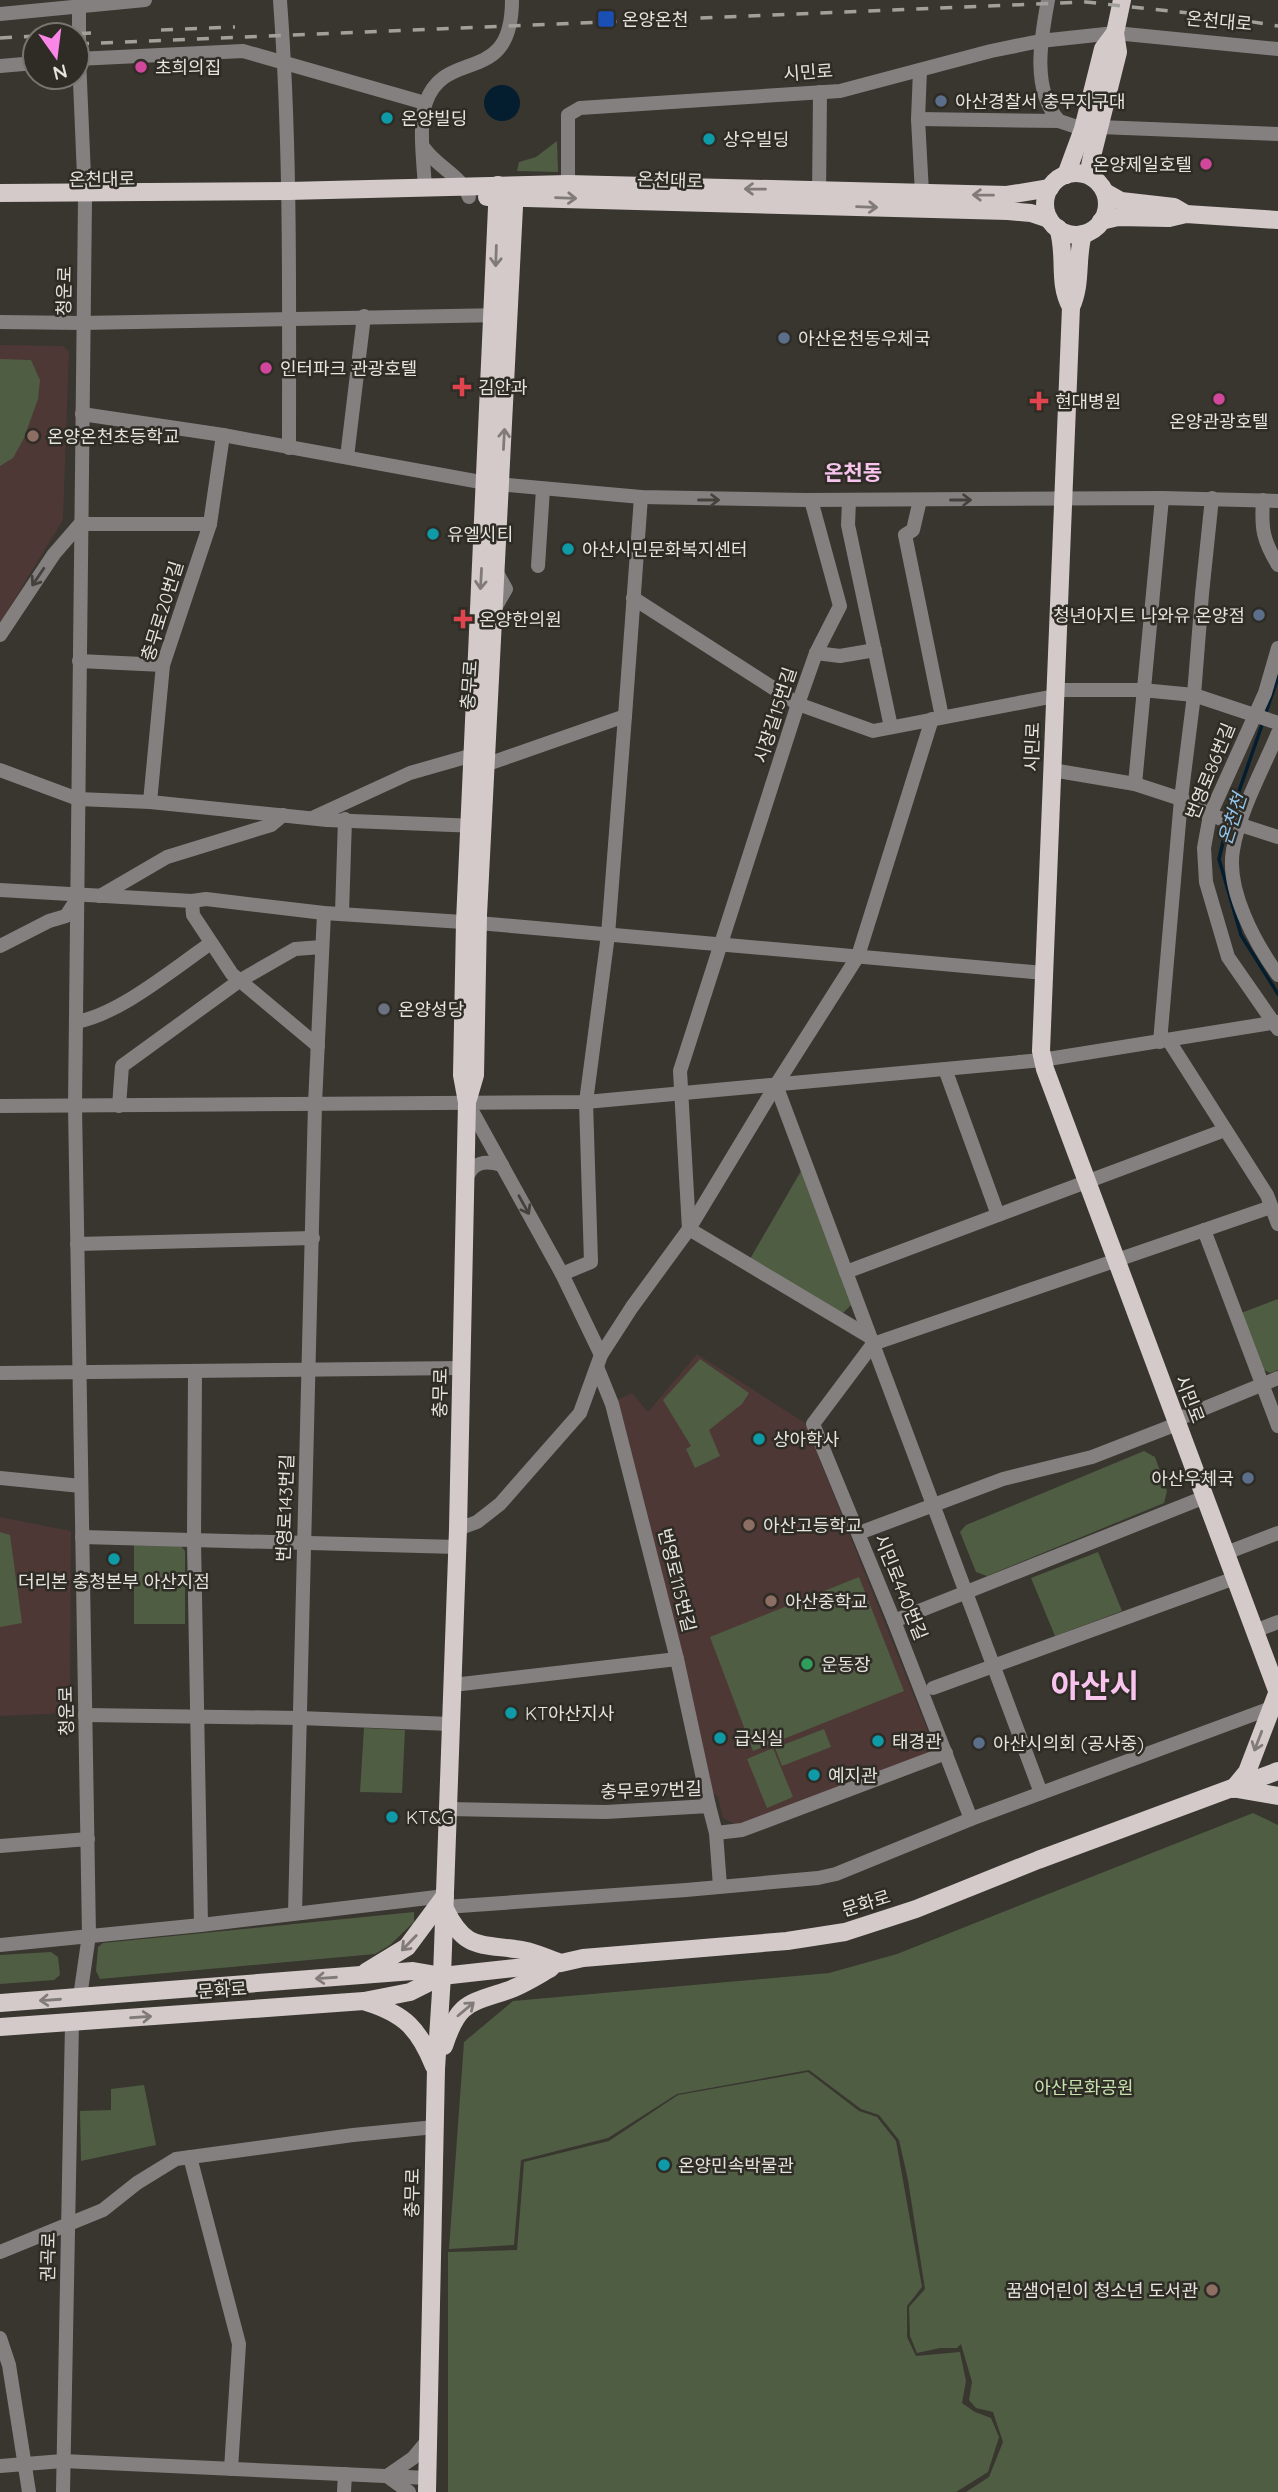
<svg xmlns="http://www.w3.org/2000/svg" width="1278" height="2492" font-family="Quicksand,'Noto Sans KR',sans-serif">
<rect width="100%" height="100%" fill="#38362f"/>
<g fill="#4d3836">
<polygon points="0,345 63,346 69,352 63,520 0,623"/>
<polygon points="697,1354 805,1423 934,1746 932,1752 737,1825 723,1818 718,1797 710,1791 617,1400 632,1393 648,1412"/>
<polygon points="0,1517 71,1531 70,1713 0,1716"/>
</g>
<g fill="#4f5d43">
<polygon points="557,141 558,172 517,171 519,162 536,157"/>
<polygon points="0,359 31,360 40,380 38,399 24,438 13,458 0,466"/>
<polygon points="801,1171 851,1305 842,1314 750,1259"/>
<polygon points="1278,1299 1278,1370 1270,1373 1262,1369 1241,1313"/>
<polygon points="700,1359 749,1393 742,1404 709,1430 720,1456 695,1468 686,1449 691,1446 663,1400"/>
<polygon points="1144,1451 1155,1457 1167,1491 1164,1503 987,1576 976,1572 960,1532 966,1525"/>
<polygon points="0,1532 10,1535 22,1623 0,1627"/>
<polygon points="134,1545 181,1546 185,1551 185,1624 134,1624"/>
<polygon points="1098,1552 1122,1611 1055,1636 1031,1578"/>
<polygon points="859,1577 904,1691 753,1751 710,1637"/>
<polygon points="364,1728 405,1730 402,1793 360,1792"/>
<polygon points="824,1729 831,1747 782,1766 775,1748"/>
<polygon points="773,1748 793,1797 767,1808 747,1759"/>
<polygon points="1253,1813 1278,1825 1278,2492 966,2492 989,2477 1003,2442 993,2412 976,2408 969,2400 972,2382 961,2344 957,2348 940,2348 917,2353 910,2336 909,2307 925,2289 908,2180 899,2140 879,2115 861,2109 809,2070 677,2094 608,2138 521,2160 514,2245 449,2249 464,2042 513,2001 829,1973 897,1954"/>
<polygon points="414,1912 414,1922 390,1945 375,1954 100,1979 96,1971 98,1947 103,1943"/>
<polygon points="51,1952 58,1957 60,1975 54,1980 0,1984 0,1955"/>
<polygon points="808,2072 859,2111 877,2117 896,2141 922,2287 907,2306 907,2337 916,2356 960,2352 966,2381 962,2403 975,2412 991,2418 999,2437 988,2472 956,2492 448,2492 448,2252 517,2250 524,2162 609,2141 678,2095"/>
<polygon points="144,2085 156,2145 81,2161 80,2111 111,2110 111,2089"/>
</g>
<circle fill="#041e30" cx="502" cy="103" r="18"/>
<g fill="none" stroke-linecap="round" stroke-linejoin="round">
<g stroke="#041e30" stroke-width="3.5">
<polyline points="1265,715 1278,677"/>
<polyline points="1230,817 1263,722"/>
<polyline points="1227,825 1219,859 1241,935 1278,994"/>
</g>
<g stroke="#858080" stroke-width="14">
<polyline points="79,0 79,58 85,200 75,1106 89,1935 80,1997"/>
<path d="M280,0C291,149 289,298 289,448"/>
<path d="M1048,0C1041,38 1031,89 1059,121"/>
<polyline points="0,14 145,0"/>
<polyline points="77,59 243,51 425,103"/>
<polyline points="0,66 35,63"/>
<polyline points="920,70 918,119 922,193"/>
<polyline points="918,119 1059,121 1083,129"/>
<polyline points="1099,127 1278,134"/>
<path d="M424,148C437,167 462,176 469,197"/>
<polyline points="568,184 568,115 580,108 840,91 991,51 1040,41 1115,33 1278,49"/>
<path d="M425,189C424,165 418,124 426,102C446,46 512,88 512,0"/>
<polyline points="819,199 820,92"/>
<polyline points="0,322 82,323 503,315"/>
<polyline points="82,414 223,435 486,483 641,497 806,500 1162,498 1278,501"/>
<polyline points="347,457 364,316"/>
<polyline points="849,500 848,525 891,727"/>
<polyline points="920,500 913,530 905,535 942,717"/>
<path d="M1263,500C1261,529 1263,540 1278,565"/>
<polyline points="538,566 543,489"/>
<polyline points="633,598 798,704 873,731 1055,696"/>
<polyline points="495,608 506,589 497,573"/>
<polyline points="0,635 54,554 80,524 210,524"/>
<polyline points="1278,648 1265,693 1210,815 1204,848 1206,882 1228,957 1278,1029"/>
<polyline points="816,653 840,656 875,650"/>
<polyline points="79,661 163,665"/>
<polyline points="1055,690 1142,690 1194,695 1278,723"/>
<polyline points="625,716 641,497"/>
<path d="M1278,733C1263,769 1239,812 1233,850C1226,890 1255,943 1278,975"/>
<polyline points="485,765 625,716 608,935 586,1102 591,1262 562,1274"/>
<polyline points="0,770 78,799 150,802 327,820 477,826"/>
<polyline points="1052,770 1135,784 1181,799 1210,815 1278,837"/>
<polyline points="1135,784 1162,498"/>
<polyline points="150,802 163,665 210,524 223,435"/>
<polyline points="312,818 410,773 473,755"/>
<polyline points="0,890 192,901 206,899 324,913 478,923 1044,973"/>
<polyline points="100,896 167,857 271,825 283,815"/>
<polyline points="192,901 193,915 232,974 318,1046"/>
<polyline points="342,913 345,819"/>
<polyline points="0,946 49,921 66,916 77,899"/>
<path d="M76,1022C120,1014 173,969 211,943"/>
<polyline points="1169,1041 1267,1195 1278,1224"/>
<polyline points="1160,1042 1181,799 1194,695 1202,594 1212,498"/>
<polyline points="945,1069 998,1215"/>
<polyline points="776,1085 1041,1793"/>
<polyline points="467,1102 562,1274 601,1355"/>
<polyline points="0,1106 586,1102 1042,1060 1278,1022"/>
<polyline points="119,1106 122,1066 239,981 295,949 322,947"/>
<path d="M466,1180C472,1161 485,1160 502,1165"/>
<polyline points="689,1229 680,1071 798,704 816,653 840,606 811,500"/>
<polyline points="689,1229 870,1337"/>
<polyline points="1204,1230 1278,1426"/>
<polyline points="77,1244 313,1238"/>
<polyline points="846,1272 1225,1130"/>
<polyline points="597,1367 612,1404 677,1659 709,1806"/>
<polyline points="195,1371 194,1540 201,1925"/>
<polyline points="0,1373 462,1368"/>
<polyline points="1176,1420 1278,1378"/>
<polyline points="0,1478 81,1486"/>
<polyline points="458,1529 477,1522 500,1504 580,1413 601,1355 632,1307 689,1229 776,1085 858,956 932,719"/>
<polyline points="859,1533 1003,1479 1092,1457 1177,1424"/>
<polyline points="82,1537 457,1547"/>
<polyline points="1226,1553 1278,1533"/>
<polyline points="894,1621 1205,1497"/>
<polyline points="1255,1631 1278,1622"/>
<polyline points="453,1685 677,1659"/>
<polyline points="933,1688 1235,1578"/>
<polyline points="85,1715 300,1718 451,1724"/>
<polyline points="448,1809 606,1812 709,1806 716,1833 742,1830 946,1753"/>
<polyline points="971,1819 894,1621 813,1424 873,1344 1271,1207"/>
<polyline points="716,1833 720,1886"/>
<polyline points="0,1846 88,1839"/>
<polyline points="445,1907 686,1890 818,1878 836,1874 971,1819 1271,1708"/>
<polyline points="295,1913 315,1104 324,913"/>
<polyline points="0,1945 201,1925 445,1896"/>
<polyline points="190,2157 239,2344 231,2469"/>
<polyline points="0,2252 103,2210 137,2183 176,2159 353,2135 435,2127"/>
<polyline points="0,2338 9,2365 29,2492"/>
<polyline points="0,2466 63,2461 428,2478"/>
<polyline points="63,2492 72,2023"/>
<polyline points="344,2492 345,2474"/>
<polyline points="409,2492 387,2476 413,2458 428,2440"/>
</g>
<g stroke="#d4caca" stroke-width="18">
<circle cx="1076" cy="204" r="31"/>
<polyline points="1066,175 1083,129 1103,49 1115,33"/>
<polyline points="1093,178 1090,166 1092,156 1118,52 1115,33 1122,0"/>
<polyline points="1105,192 1121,201 1174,207 1186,214"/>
<polyline points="0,193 288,191 568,184 1007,195 1050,188"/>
<polyline points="487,197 1008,211 1031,213 1049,219"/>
<polyline points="1101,221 1118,217 1169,218 1186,214 1278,220"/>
<path d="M1058,228C1067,254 1057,283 1071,307"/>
<path d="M1083,234C1076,258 1082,284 1071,307L1041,1051L1045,1069L1278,1693"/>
<polyline points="468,1099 475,1075 478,915 515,187"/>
<polyline points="1233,1789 1247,1772 1278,1691"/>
<polyline points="1237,1789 1278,1796"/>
<path d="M445,1909C464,1948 477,1944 515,1949C530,1950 544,1957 558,1962"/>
<polyline points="366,1972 407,1947 445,1896"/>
<path d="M366,2002C405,2014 419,2029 434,2066"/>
<polyline points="0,2003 413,1971 442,1976 561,1963 583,1958 787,1941 845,1932 916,1909 1038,1860 1278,1771"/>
<polyline points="0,2027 364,2001 410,1992 442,1976"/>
<path d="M444,2046C458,2003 467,2004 506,1991C522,1986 537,1976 551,1968"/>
<polyline points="427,2492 436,2069 442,1976 458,1529 467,1102 462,1075 465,922 498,185"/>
</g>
<g stroke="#a1a09a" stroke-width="3.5" stroke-dasharray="12 12" stroke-linecap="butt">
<polyline points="161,30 235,27"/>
<polyline points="58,35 91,33"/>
<polyline points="0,38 35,36"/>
<polyline points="77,44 1086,2 1216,16 1278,26"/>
</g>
</g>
<defs><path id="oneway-shaft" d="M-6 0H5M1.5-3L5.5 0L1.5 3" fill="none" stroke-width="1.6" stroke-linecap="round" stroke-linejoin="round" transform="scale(1.75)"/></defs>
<g stroke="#817b78">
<use href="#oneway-shaft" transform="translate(755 189) rotate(-179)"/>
<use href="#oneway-shaft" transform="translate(983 195) rotate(-179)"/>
<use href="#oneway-shaft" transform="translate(566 198) rotate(2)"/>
<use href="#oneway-shaft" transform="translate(867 207) rotate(2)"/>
<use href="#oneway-shaft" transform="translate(496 256) rotate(92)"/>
<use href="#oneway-shaft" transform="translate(504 439) rotate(-87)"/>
<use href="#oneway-shaft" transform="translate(481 579) rotate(93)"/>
<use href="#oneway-shaft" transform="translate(1258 1741) rotate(111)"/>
<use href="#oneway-shaft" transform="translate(409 1943) rotate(134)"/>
<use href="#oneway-shaft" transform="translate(326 1978) rotate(176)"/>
<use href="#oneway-shaft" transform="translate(50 2000) rotate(176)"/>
<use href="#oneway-shaft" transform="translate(466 2009) rotate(-40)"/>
<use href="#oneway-shaft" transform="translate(141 2017) rotate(-4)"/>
</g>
<g stroke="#44413c">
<use href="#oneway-shaft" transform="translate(709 500)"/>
<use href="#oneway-shaft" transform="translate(961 500)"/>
<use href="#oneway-shaft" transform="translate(38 577) rotate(124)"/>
<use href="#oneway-shaft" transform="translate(524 1205) rotate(61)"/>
</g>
<rect fill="#1a4fb4" stroke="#2e2c25" stroke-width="2.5" x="597" y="10" width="18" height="18" rx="3.5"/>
<g fill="#d1479c" stroke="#2e2c25" stroke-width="2.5">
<circle cx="141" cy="67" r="7"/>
<circle cx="1206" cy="164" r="7"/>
<circle cx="266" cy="368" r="7"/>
<circle cx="1219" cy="399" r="7"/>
</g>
<g fill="#5c6f8a" stroke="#2e2c25" stroke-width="2.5">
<circle cx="941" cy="101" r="7"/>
<circle cx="784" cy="338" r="7"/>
<circle cx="1259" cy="615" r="7"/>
<circle cx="1248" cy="1478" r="7"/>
<circle cx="979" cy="1743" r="7"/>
</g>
<g fill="#0f9aa8" stroke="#2e2c25" stroke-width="2.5">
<circle cx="387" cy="118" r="7"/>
<circle cx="709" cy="139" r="7"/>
<circle cx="433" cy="534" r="7"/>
<circle cx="568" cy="549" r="7"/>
<circle cx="759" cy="1439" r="7"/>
<circle cx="114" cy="1559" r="7"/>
<circle cx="511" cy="1713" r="7"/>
<circle cx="720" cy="1738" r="7"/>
<circle cx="878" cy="1741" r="7"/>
<circle cx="814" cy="1775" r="7"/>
<circle cx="392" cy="1817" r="7"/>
<circle cx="664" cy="2165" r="7"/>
</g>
<g fill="#e0444e" stroke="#2e2c25" stroke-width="2.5">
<path d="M458.5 376.5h7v7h7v7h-7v7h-7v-7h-7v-7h7z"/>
<path d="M1035.5 390.5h7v7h7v7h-7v7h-7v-7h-7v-7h7z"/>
<path d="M459.5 608.5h7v7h7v7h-7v7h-7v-7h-7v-7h7z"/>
</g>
<g fill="#8d6e63" stroke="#2e2c25" stroke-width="2.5">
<circle cx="33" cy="436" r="7"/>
<circle cx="749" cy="1525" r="7"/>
<circle cx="771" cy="1601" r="7"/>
<circle cx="1212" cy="2290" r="7"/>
</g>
<circle fill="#6b7280" stroke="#2e2c25" stroke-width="2.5" cx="384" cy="1009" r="7"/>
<circle fill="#2e9e5b" stroke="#2e2c25" stroke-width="2.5" cx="807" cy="1664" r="7"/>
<g text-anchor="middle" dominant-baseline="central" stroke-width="5" stroke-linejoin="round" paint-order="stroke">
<g font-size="18" fill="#e4e3de" stroke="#2e2c25" text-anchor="start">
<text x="622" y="19">온양온천</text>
<text x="155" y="67">초희의집</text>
<text x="955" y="101">아산경찰서 충무지구대</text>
<text x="401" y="118">온양빌딩</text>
<text x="723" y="139">상우빌딩</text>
<text x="1192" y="164" text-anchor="end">온양제일호텔</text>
<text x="798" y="338">아산온천동우체국</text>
<text x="280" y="368">인터파크 관광호텔</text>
<text x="478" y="387">김안과</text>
<text x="1055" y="401">현대병원</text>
<text x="1219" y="421" text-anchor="middle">온양관광호텔</text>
<text x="47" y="436">온양온천초등학교</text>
<text x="447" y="534">유엘시티</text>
<text x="582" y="549">아산시민문화복지센터</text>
<text x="1245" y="615" text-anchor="end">청년아지트 나와유 온양점</text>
<text x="479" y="619">온양한의원</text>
<text x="398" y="1009">온양성당</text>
<text x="773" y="1439">상아학사</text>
<text x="1234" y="1478" text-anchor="end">아산우체국</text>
<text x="763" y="1525">아산고등학교</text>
<text x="114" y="1581" text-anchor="middle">더리본 충청본부 아산지점</text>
<text x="785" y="1601">아산중학교</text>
<text x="821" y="1664">운동장</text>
<text x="525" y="1713">KT아산지사</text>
<text x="734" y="1738">급식실</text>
<text x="892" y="1741">태경관</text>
<text x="993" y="1743">아산시의회 (공사중)</text>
<text x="828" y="1775">예지관</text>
<text x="406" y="1817">KT&amp;G</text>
<text x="678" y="2165">온양민속박물관</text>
<text x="1198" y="2290" text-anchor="end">꿈샘어린이 청소년 도서관</text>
</g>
<g font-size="18" fill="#e4e3de" stroke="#2e2c25">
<text transform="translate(1219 21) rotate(5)">온천대로</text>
<text transform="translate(808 72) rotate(-4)">시민로</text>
<text transform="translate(102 179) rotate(-1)">온천대로</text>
<text transform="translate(670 180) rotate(2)">온천대로</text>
<text transform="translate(64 291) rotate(-89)">청운로</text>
<text transform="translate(162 611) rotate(-73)">충무로20번길</text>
<text transform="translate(469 685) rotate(-86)">충무로</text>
<text transform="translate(775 715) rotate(-72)">시장길15번길</text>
<text transform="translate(1032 747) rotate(-88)">시민로</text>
<text transform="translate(1210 771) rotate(-68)">번영로86번길</text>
<text transform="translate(440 1393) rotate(-89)">충무로</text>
<text transform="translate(1190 1399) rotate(69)">시민로</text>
<text transform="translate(285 1508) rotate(-88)">번영로143번길</text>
<text transform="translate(677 1580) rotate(76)">번영로115번길</text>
<text transform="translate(901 1587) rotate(68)">시민로440번길</text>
<text transform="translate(66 1711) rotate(-91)">청운로</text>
<text transform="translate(651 1790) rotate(-2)">충무로97번길</text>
<text transform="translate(866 1903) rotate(-17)">문화로</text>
<text transform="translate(222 1990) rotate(-4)">문화로</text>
<text transform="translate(412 2193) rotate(-89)">충무로</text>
<text transform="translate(48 2257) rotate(-89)">권곡로</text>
</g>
<g font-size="18" fill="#c5e2ad" stroke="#2e2c25">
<text x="1084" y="2087">아산문화공원</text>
</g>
<g font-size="19" font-style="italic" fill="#92c5ec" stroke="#2e2c25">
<text transform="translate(1232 819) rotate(-72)">온천천</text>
</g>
<g font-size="21" font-weight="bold" fill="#f8c4ee" stroke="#2e2c25">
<text x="853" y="472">온천동</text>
</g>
<g font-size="32" font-weight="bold" fill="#f8c4ee" stroke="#2e2c25">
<text x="1095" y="1685">아산시</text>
</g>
</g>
<g transform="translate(56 56) rotate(166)"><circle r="33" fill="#2e2c25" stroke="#77756f" stroke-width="2"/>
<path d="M0-5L12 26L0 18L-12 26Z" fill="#fa87e8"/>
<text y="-10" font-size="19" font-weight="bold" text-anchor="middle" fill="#e4e3de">N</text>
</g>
</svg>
